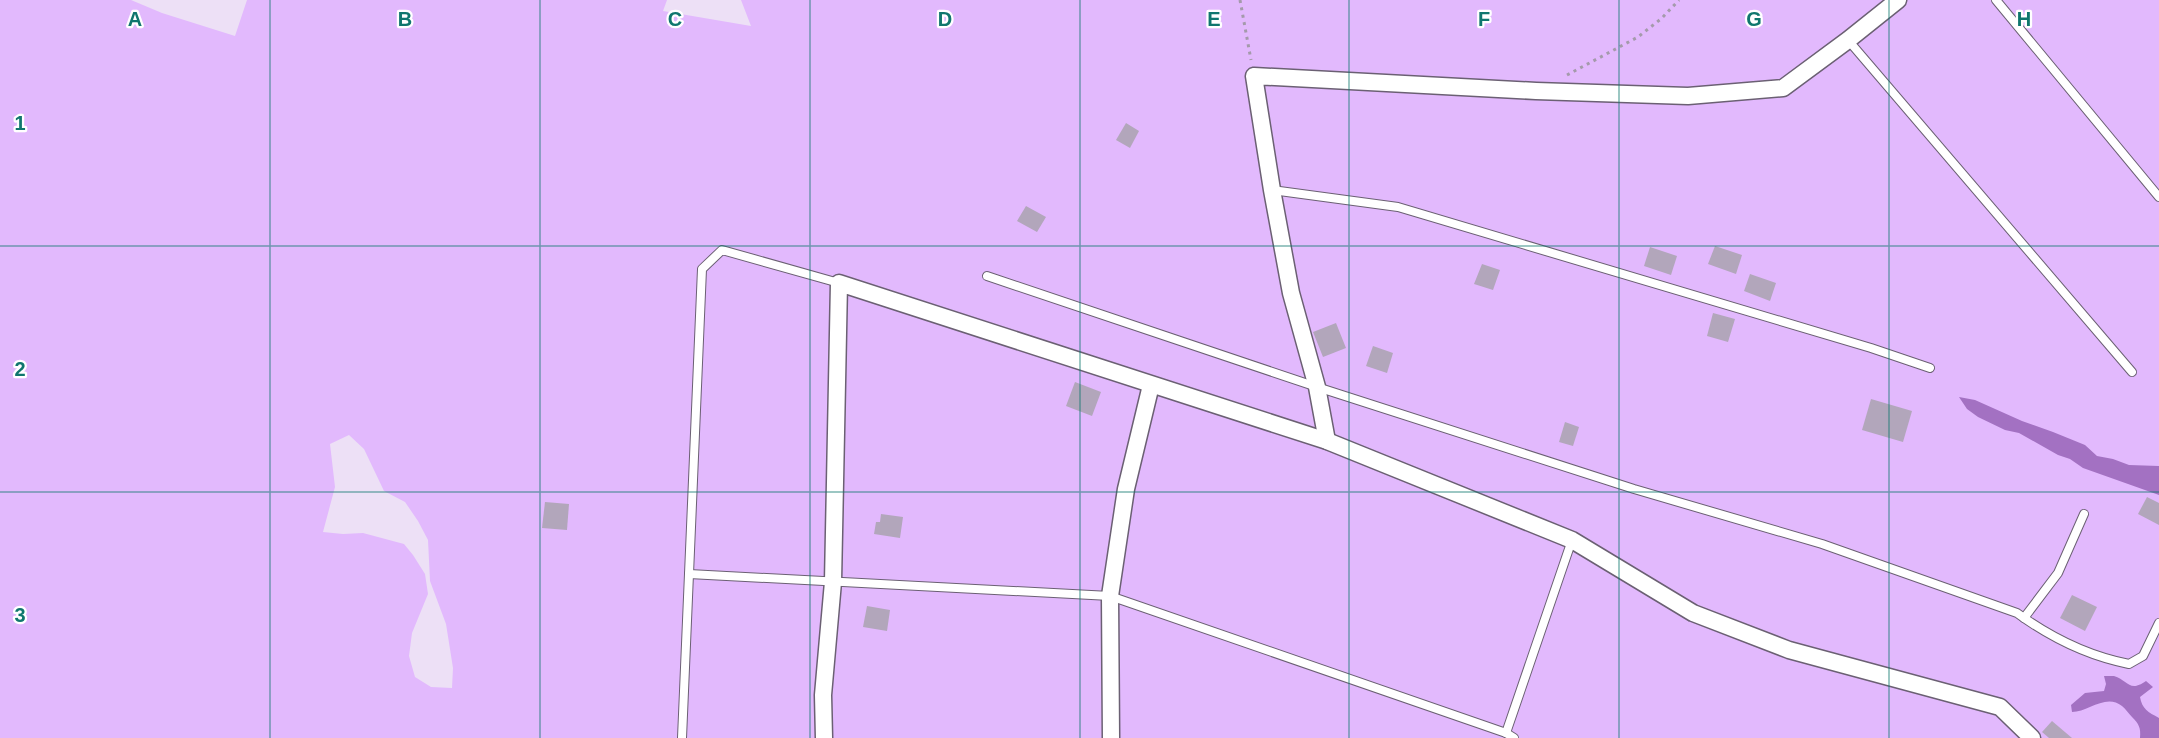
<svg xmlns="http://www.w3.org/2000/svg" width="2159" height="738" font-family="Helvetica,sans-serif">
<rect width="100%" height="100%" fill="#ede0f6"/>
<path fill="#e2b9fd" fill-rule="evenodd" d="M0,0H131L162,13L235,36L247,0H667L663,11L751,26L741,0H2159V738H0ZM349,435L364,449L384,491L405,502L418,521L428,540L430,581L446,624L453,668L452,688L431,687L415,677L409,656L412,633L428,594L425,574L413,555L404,544L363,533L343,534L323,532L335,487L330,444Z"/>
<g fill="#a371c2">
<polygon points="1959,397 1975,400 2022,421 2053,432 2085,445 2097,456 2113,459 2129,465 2159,466 2159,495 2083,468 2070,459 2058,455 2019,433 2005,430 1978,417 1967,409"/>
<path d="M2104,676C2104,676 2113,676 2114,676C2128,680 2129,693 2146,681L2153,687L2140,697C2142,709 2148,712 2159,718V738H2140C2141,728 2139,724 2132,717C2128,713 2126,709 2122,706C2106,693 2088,712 2072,712L2071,705L2085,693L2104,691L2106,684Z"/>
</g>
<g fill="#b2a6bb">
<polygon points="1126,123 1139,131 1130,148 1116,140"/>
<polygon points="1026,206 1046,217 1037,232 1017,221"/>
<polygon points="1715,246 1742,255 1736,274 1708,264"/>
<polygon points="1650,247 1677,256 1671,275 1644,266"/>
<polygon points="1482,264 1500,270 1493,290 1474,284"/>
<polygon points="1750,274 1776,283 1770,301 1744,291"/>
<polygon points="1713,313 1735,319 1728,342 1707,336"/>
<polygon points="1336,323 1346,348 1323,357 1313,332"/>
<polygon points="1373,346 1393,353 1387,373 1366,366"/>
<polygon points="1075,382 1101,392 1092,416 1066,406"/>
<polygon points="1871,399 1912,411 1903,442 1862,430"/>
<polygon points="1565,422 1579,427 1573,446 1559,442"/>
<polygon points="2147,497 2159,503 2159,525 2138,514"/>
<polygon points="545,502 569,504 567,530 542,528"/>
<polygon points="881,514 903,517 900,538 874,534 876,522 880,522"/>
<polygon points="2072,595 2097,607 2085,631 2060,618"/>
<polygon points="867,606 890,610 887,631 863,627"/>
<polygon points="2052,721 2072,738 2049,738 2042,732"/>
</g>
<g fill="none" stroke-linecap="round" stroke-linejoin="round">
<g stroke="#6b6073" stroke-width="10">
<g id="lane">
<polyline points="1996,0 2159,197"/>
<polyline points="1848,40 2132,372"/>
<polyline points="1272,190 1398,207 1871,348 1930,368"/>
<path d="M987,276L1317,387L1634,489L1822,544L2017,613C2050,637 2088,656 2129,664L2143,656L2159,623"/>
<polyline points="689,574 1110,596 1506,733 1514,738"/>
<polyline points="2024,618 2058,573 2084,514"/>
<polyline points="1506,733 1572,540"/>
<polyline points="682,738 702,269 722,250 839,283"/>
</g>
</g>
<g stroke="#6b6073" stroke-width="19">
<g id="street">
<polyline points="1327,441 1317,387 1291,293 1272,190 1254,76 1536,91 1688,96 1783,88 1848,40 1898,0"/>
<polyline points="824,738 823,695 833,582 839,283 1327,441 1572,540 1693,613 1789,650 2000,707 2032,738"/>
<polyline points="1111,738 1110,596 1126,489 1151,385"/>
</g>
</g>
<g stroke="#a49aab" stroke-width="3" stroke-dasharray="3 4.5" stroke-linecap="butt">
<polyline points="1240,0 1251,60"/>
<polyline points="1567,75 1638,37 1662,18 1679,0"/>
</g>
<use href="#lane" stroke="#fff" stroke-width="8"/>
<use href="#street" stroke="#fff" stroke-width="16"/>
</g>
<path fill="none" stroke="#0f766e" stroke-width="1.5" stroke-opacity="0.55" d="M270,0V738M540,0V738M810,0V738M1080,0V738M1349,0V738M1619,0V738M1889,0V738M0,246H2159M0,492H2159"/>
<g font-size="20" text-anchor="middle" font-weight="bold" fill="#0f766e" stroke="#fff" stroke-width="4.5" stroke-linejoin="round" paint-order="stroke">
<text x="135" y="26">A</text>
<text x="405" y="26">B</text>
<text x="675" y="26">C</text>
<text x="945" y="26">D</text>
<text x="1214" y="26">E</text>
<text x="1484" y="26">F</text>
<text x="1754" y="26">G</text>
<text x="2024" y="26">H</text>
<text x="20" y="130">1</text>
<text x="20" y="376">2</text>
<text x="20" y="622">3</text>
</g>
</svg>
